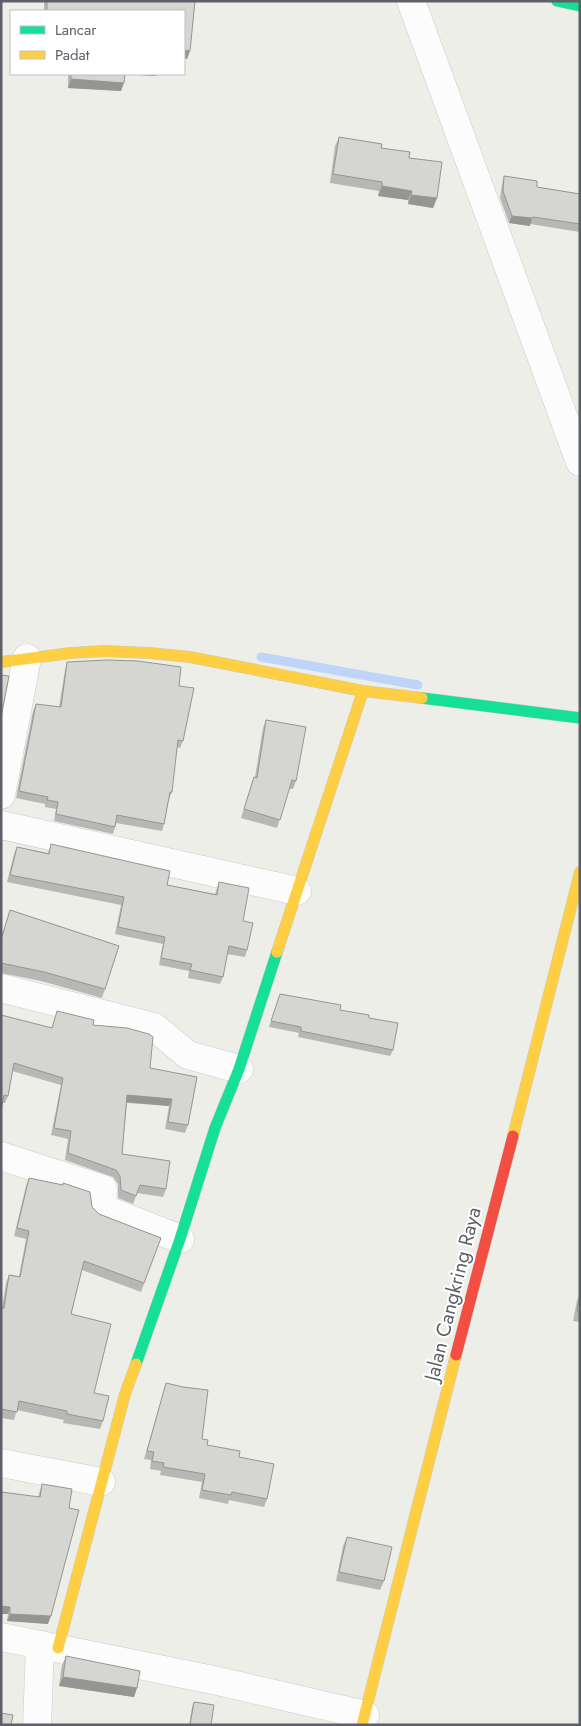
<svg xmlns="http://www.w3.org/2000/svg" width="581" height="1726" font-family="Jost,sans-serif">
<rect width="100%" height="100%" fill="#eeeee9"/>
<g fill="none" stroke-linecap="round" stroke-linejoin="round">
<polyline stroke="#bed4f8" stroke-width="9" points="261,657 418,685"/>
<g stroke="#cbcccb" stroke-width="29">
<g id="street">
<polyline points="411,1 580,462"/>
<polyline points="1,795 27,658"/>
<polyline points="1,825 297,891"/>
<polyline points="1,988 154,1027 188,1055 239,1069"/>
<polyline points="1,1156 103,1189 102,1208 180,1239"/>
<polyline points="1,1463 101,1482"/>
<polyline points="1,1637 218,1681 365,1715"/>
<polyline points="37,1725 40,1645"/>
</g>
</g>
<g stroke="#cacbcb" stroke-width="12">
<g id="fast">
<polyline points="557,1 580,6"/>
<polyline points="422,698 580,718"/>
<polyline points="136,1364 180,1239 215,1128 239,1069 277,952"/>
</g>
</g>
<g stroke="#cacbcb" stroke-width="12">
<g id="slow">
<polyline points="1,662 71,653 104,651 149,653 190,657 363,691 422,698"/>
<polyline points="277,952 363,691"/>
<polyline points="513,1136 580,872"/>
<polyline points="58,1648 125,1394 136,1364"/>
<polyline points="362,1725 456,1355"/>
</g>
</g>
<g stroke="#cacbcb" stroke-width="12">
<polyline id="jam" points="456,1355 513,1136"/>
</g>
<use href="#street" stroke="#fcfcfc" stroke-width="28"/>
<use href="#fast" stroke="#16e098" stroke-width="11"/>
<use href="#slow" stroke="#ffcf43" stroke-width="11"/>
<use href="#jam" stroke="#f24e42" stroke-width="11"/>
</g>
<g fill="#b7b7b5">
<polygon points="44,1 195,1 187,59 184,58 184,11 44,11"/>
<polygon points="50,74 157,74 156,76 125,74 121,91 68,88 68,75"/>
<polygon points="339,137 381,148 409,158 437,198 433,208 408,204 408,200 378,196 379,191 330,183 335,146"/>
<polygon points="504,176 537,187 580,194 580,232 530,224 530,226 509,223 500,198 502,184"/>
<polygon points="67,662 179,686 183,741 180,748 177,747 172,792 169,799 164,824 162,831 116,823 113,834 54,821 56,809 45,807 45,804 16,798 33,711 36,704 59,707 65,670"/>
<polygon points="266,720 296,781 293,789 289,789 277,828 241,818 251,785 254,777 255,777 263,728"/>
<polygon points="51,844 167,885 215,894 219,882 243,921 247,950 245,957 227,954 223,977 220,984 188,978 189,971 159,965 163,944 115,934 121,905 7,882 14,854 17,847 48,853"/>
<polygon points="10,910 119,946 102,998 41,981 1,973 1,938"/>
<polygon points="280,994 369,1018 393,1050 390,1056 298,1037 299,1033 269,1027"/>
<polygon points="57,1011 93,1025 150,1068 188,1125 185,1133 165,1129 169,1106 127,1103 122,1154 166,1189 163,1197 137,1193 133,1204 118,1198 118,1184 113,1177 65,1160 68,1139 51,1135 61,1085 12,1071 8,1096 5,1103 3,1103 1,1015 52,1028"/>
<polygon points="29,1178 63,1185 63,1183 99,1214 161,1238 141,1292 82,1270 71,1314 103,1421 100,1429 63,1423 64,1420 17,1410 14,1420 1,1418 1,1308 2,1308 6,1283 9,1275 19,1276 26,1239 14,1236 26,1186"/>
<polygon points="580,1294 580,1322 573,1321 577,1300"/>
<polygon points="166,1383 202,1439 207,1445 239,1457 267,1499 264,1507 229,1500 228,1504 199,1498 202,1482 160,1475 161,1471 150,1469 151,1460 144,1459"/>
<polygon points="42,1484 48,1624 7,1621 8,1614 1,1614 1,1492 38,1497"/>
<polygon points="347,1537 384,1581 380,1590 336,1581 343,1546"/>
<polygon points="66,1656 137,1688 134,1697 59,1686 62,1665"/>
<polygon points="194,1702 211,1725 189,1725 192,1707"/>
</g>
<g fill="#959593">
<polygon points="184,50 190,51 187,59 184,58"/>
<polygon points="122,74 157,74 156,76"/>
<polygon points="71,79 124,83 121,91 68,88"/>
<polygon points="382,186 412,191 408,200 378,196"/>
<polygon points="411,195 437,198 433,208 408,204"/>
<polygon points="512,216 532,218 530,226 509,223"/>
<polygon points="127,1095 172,1099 169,1106 125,1102"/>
<polygon points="1,1606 10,1607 8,1614 1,1614"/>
<polygon points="10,1614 51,1616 48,1624 7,1621"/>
<polygon points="63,1677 137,1688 134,1697 59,1686"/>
</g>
<g fill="#d5d5d2" stroke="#959593">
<polygon points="47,1 195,1 190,51 184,50 184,11 47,11"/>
<polygon points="71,74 125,74 124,83 71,79"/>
<polygon points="339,137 382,144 381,148 410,152 409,158 442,162 437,198 411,195 412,191 382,186 382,182 333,174"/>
<polygon points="504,176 537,181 537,187 580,194 580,224 533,217 532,218 512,216 503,191"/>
<polygon points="107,660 138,661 181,667 179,686 194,688 183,741 178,740 172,792 170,792 164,824 117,815 115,827 56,814 58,802 47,800 48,797 19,791 36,704 61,707 67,662"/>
<polygon points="1,675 9,676 1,717"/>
<polygon points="266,720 306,727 296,781 292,780 280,820 244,809 254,777 257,778"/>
<polygon points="51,844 170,871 167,885 217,895 219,882 249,888 243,921 253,923 247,950 229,946 223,977 190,970 192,964 161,958 165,937 118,927 124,897 10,875 17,847 49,854"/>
<polygon points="10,910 119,946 105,989 44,972 1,963 1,940"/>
<polygon points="280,994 341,1005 340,1010 369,1015 369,1018 398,1023 393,1050 301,1031 301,1027 271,1021"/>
<polygon points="57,1011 94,1020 93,1025 127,1028 149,1034 153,1037 150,1068 197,1077 188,1125 168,1122 172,1099 127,1095 122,1154 170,1161 166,1189 140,1185 136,1196 121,1190 120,1176 116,1170 68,1153 71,1131 54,1128 63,1078 14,1063 8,1096 4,1095 1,1110 1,1015 52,1028"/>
<polygon points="29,1178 63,1185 63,1183 90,1192 92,1207 99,1214 161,1238 144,1283 84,1261 71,1314 111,1324 94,1393 109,1396 103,1421 67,1414 67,1411 19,1401 17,1412 1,1409 1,1308 4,1308 9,1275 20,1277 29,1231 17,1228"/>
<polygon points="580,1296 580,1312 577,1311"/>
<polygon points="166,1383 183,1387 208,1390 202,1439 208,1440 207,1445 240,1451 239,1457 274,1464 267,1499 232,1492 231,1495 202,1490 205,1474 163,1467 164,1463 152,1461 154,1452 147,1451"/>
<polygon points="42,1484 72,1489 69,1508 79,1510 51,1616 10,1614 10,1607 1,1606 1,1492 40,1497"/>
<polygon points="347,1537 392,1547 384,1581 339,1572"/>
<polygon points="66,1656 140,1671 137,1688 63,1677"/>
<polygon points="194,1702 214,1705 211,1725 190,1725"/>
<polygon points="1,1713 13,1715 11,1725 1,1725"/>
</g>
<g text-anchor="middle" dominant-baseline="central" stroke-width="4" stroke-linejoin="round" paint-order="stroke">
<g font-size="20" fill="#5d6068" stroke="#fff">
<text transform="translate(453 1294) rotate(-76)">Jalan Cangkring Raya</text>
</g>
</g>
<rect width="581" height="1726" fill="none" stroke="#5d6068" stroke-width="5"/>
<rect x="10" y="10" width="175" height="65" fill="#ffffff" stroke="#bebfc3"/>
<rect x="20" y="26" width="25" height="8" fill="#16e098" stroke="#bebfc3"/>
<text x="55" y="35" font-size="15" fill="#5d6068">Lancar</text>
<rect x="20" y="51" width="25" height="8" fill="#ffcf43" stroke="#bebfc3"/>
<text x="55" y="60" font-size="15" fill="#5d6068">Padat</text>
</svg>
